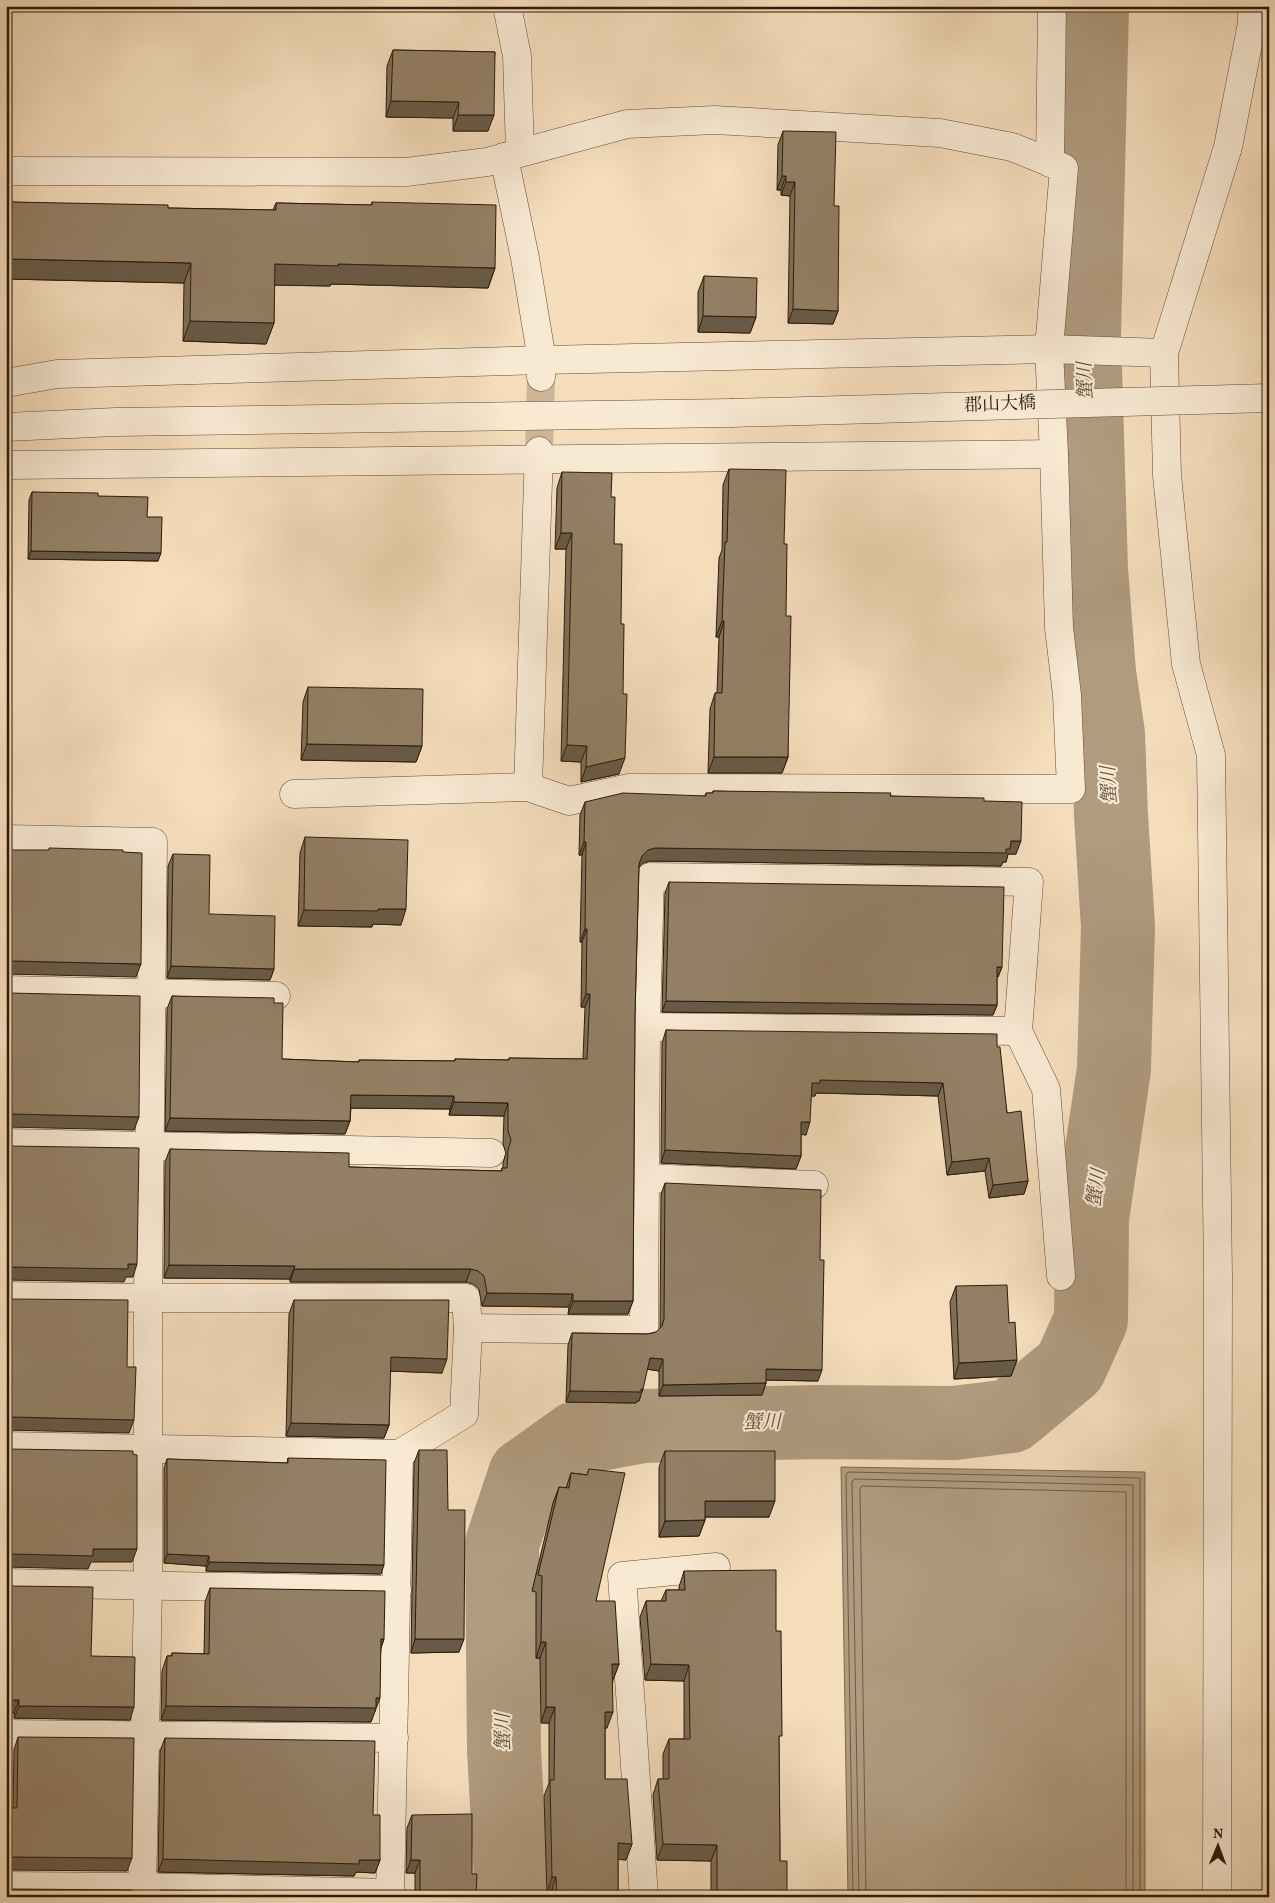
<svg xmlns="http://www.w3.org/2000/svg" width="1275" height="1903" font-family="Vollkorn,'Noto Serif JP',serif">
<rect width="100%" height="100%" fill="#f5ddbc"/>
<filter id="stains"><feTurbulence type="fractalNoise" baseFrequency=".004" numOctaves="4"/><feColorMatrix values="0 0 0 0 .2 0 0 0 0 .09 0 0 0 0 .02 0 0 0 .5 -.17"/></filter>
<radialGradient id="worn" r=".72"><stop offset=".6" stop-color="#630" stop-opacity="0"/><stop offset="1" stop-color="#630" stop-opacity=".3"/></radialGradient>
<polygon fill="#b09b7f" stroke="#7b6850" points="841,1467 1145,1472 1145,1897 848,1897"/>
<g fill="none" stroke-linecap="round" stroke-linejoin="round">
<g stroke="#6e5b44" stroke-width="1">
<polyline points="853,1897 846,1475 848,1472 1140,1478 1140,1897"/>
<polyline points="859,1897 852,1481 855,1479 1133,1485 1133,1897"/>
<polyline points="866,1897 860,1489 862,1486 1126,1492 1126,1897"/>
</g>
<polyline stroke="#b09b7f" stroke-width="74" points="512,1897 504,1750 502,1544 525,1475 577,1438 642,1426 816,1422 954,1423 1011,1416 1070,1367 1091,1320 1092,1218 1114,1069 1118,927 1111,815 1108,734 1099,672 1091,569 1084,335 1092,6"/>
<polyline stroke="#cdb698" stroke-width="28" stroke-dasharray="28 14" stroke-linecap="butt" points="539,451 541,377"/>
<g stroke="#5e4c36" stroke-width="29">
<g id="minor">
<polyline points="507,6 517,56 520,152"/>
<polyline points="504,157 525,258 542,360 541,377"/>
<polyline points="1050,163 1052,6"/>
<polyline points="6,171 406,172 487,162 627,124 715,120 940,133 1012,147 1064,168 1049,349 1054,454 1059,628 1067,695 1071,789 629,788 569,801 528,787 294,794"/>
<polyline points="6,383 57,374 542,360 1049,349 1164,353"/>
<polyline points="6,427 116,422 731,413"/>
<polyline points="6,465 1054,454"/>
<polyline points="528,787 539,451"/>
<polyline points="6,839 153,842 148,1298 148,1586 142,1897"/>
<polyline points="6,990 276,996"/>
<polyline points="646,1027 1018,1031"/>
<polyline points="6,1143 491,1153"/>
<polyline points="646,1178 814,1185"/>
<polyline points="6,1296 148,1298 466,1298 468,1328 464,1414 399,1454 390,1897"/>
<polyline points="468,1328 644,1330 646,1027 650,877 1029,882 1018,1031 1046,1089 1061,1276"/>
<polyline points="6,1446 399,1454"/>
<polyline points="6,1583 397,1590"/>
<polyline points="6,1734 394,1738"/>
<polyline points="6,1886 142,1887 391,1893"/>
<polyline points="644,1897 622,1576 716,1567"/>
<polyline points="1217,1897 1218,1276 1211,755 1186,664 1167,475 1164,353 1228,147 1252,23 1252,6"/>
</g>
</g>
<use href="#minor" stroke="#f8e9d3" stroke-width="28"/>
<g stroke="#5e4c36" stroke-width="29" stroke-linecap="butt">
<polyline id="minor-bridge" points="731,413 1269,398"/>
</g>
<use href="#minor-bridge" stroke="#f8e9d3" stroke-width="28"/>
</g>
<g fill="#7f6e58" stroke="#2b1b09">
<polygon points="393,50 495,52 488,131 453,131 453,118 386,117 387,66"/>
<polygon points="783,131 834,206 838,311 833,324 788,323 790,196 781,195 781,190 777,190 778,145"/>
<polygon points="12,202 168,208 273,210 276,203 371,205 372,202 495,268 488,288 331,284 330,286 274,285 274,323 266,344 183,341 184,283 6,279 6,217"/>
<polygon points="704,276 756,317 750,333 698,332 698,292"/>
<polygon points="729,469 784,544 788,757 782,773 708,773 710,709 715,693 717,693 719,637 716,637 719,558 722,550 723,485"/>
<polygon points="562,472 611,497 614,544 619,774 581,782 581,762 561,761 566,549 555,549 557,488"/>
<polygon points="32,492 98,496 147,517 158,561 28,559 29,500"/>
<polygon points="308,687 422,746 416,762 301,760 303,702"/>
<polygon points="713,791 890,796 984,801 1016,854 1008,854 1006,862 1003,862 1001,866 650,861 643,863 639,867 635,1014 633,1301 628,1314 568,1314 569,1307 482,1306 479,1289 473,1284 466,1282 290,1282 290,1279 164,1278 165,1162 170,1149 349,1167 501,1171 502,1168 503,1168 503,1163 506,1153 503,1144 504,1116 449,1115 450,1109 351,1108 350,1121 345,1134 165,1131 167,1009 172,996 274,1003 282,1059 358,1062 359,1060 454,1061 455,1059 508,1060 509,1058 583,1059 585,1007 581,1007 582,942 580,942 582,855 579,855 580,815 585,802 705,796 706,793 712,793"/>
<polygon points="305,837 401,925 373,924 372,927 298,926 300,853"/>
<polygon points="173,854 209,914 274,969 270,980 167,978 168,866"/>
<polygon points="669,882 1002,967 998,977 997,977 997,1005 993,1015 662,1012 665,893"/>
<polygon points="666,1030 997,1047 1007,1113 1028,1181 1024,1194 989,1198 985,1171 947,1175 938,1096 816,1093 815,1096 811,1096 806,1135 801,1134 801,1156 796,1169 661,1163 662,1043"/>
<polygon points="665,1183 818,1381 766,1380 766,1383 762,1395 659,1396 659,1371 647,1369 639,1401 637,1401 636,1403 566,1402 568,1345 572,1333 648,1334 656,1332 660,1328 661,1194"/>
<polygon points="956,1286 1017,1360 1011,1376 954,1379 950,1302"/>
<polygon points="294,1300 442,1373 390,1371 389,1425 384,1438 286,1436 289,1314"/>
<polygon points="419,1450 448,1510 459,1652 411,1653 414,1463"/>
<polygon points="665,1451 769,1517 705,1517 705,1520 699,1536 659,1537 659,1467"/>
<polygon points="288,1458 381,1574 206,1571 206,1566 164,1563 164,1468 167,1459 287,1463"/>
<polygon points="589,1469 596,1601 619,1664 613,1680 607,1728 605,1728 605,1779 632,1844 626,1860 618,1859 618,1897 551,1897 551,1893 547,1893 544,1796 549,1783 549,1723 541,1723 540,1658 536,1658 536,1592 532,1591 553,1503 559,1487 566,1488 571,1473 587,1475"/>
<polygon points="684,1571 776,1631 779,1742 780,1861 787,1897 711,1897 711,1861 657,1860 653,1795 658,1779 663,1779 663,1754 669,1739 684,1739 684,1681 645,1680 640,1617 646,1601 661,1601 666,1590 679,1590 679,1587"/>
<polygon points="6,1584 91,1656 130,1720 14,1718 14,1713 6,1713"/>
<polygon points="210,1588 384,1639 381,1648 375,1712 374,1712 371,1722 161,1720 162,1671 167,1656 171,1656 172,1653 204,1654 205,1602"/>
<polygon points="18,1737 127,1871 13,1808 14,1750"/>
<polygon points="165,1738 373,1815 380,1860 375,1873 356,1872 354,1876 158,1872 160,1751"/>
<polygon points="412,1815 472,1874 476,1897 415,1897 415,1873 406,1873 407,1828"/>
</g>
<g fill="#685a47" stroke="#2b1b09">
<polygon points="391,101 459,102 453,118 386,117"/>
<polygon points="458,115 494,115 488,131 453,131"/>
<polygon points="782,176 786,176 781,190 777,190"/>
<polygon points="786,182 795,182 790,196 781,195"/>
<polygon points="11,259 191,263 184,283 6,279 6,271"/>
<polygon points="275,264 338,264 495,268 488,288 331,284 330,286 267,285"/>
<polygon points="793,309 838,311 833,324 788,323"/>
<polygon points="703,316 756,317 750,333 698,332"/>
<polygon points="190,321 274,323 266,344 183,341"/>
<polygon points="561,533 572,533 566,549 555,549"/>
<polygon points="31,551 161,553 158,561 28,559"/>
<polygon points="722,621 724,621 719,637 716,637"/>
<polygon points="307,744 422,746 416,762 301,760"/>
<polygon points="567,745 587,746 581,762 561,761"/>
<polygon points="714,757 788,757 782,773 708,773"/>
<polygon points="625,758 619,774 581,782 586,767"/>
<polygon points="1011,841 1021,841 1016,854 1008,854 1006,862 1003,862 1001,866 650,861 643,863 637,869 642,856 648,850 655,848 1006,849"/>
<polygon points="584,842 586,842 582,855 579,855"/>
<polygon points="378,909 406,909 401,925 373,924 372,927 298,926 304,910"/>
<polygon points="585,929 587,929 582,942 580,942"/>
<polygon points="11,961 141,964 136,977 6,974 6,963"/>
<polygon points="171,966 274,969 270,980 167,978"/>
<polygon points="997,967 1002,967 998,977 994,977"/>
<polygon points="586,994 590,994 585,1007 581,1007"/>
<polygon points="666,1001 997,1005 993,1015 662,1012"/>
<polygon points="820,1080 943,1083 938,1096 816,1093 815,1096 807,1096 812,1083"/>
<polygon points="351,1095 454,1096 450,1109 346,1108"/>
<polygon points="454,1102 508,1103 504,1116 449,1115"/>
<polygon points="11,1114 139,1117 134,1130 6,1127 6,1116"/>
<polygon points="170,1118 350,1121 345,1134 165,1131"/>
<polygon points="801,1122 810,1122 806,1135 797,1134"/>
<polygon points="665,1150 801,1156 796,1169 661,1163"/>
<polygon points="989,1158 985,1171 947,1175 952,1162"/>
<polygon points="1028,1181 1024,1194 989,1198 993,1185"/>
<polygon points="128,1264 137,1264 133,1277 126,1277 124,1282 6,1280 6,1269 10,1267"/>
<polygon points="169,1265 295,1266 290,1279 164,1278"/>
<polygon points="294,1269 471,1269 466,1282 290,1282"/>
<polygon points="487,1293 573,1294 569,1307 482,1306"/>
<polygon points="573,1301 633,1301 628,1314 568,1314"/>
<polygon points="391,1357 447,1359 442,1373 386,1371"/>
<polygon points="650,1358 663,1359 659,1371 646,1369"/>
<polygon points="1017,1360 1011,1376 954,1379 959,1363"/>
<polygon points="766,1369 822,1370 818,1381 762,1380"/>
<polygon points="766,1383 762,1395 659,1396 663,1385"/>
<polygon points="643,1389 639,1401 637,1401 636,1403 566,1402 570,1391"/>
<polygon points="11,1417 134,1420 129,1433 6,1430 6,1419"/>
<polygon points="291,1423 389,1425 384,1438 286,1436"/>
<polygon points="705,1501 775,1501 769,1517 699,1517"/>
<polygon points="705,1520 699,1536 659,1537 665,1521"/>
<polygon points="93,1549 137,1549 132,1562 91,1562 88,1569 6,1567 6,1556 10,1554"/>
<polygon points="167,1554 209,1556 206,1566 164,1563"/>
<polygon points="209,1562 384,1565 381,1574 206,1571"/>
<polygon points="381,1639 384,1639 379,1653"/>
<polygon points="415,1639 464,1639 459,1652 411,1653"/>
<polygon points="541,1642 546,1642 540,1658 536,1658"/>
<polygon points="612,1664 619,1664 613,1680 607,1680"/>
<polygon points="651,1664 689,1665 684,1681 645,1680"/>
<polygon points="380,1698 371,1722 161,1720 166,1706"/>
<polygon points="6,1700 19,1700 14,1713 6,1713"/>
<polygon points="19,1706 134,1707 130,1720 14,1718"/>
<polygon points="546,1707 555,1707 549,1723 541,1723"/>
<polygon points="605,1712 613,1712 607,1728 599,1728"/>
<polygon points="618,1843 632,1844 626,1860 612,1859"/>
<polygon points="663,1844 717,1845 711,1861 657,1860"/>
<polygon points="10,1857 132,1858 127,1871 6,1870 6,1859"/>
<polygon points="163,1859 359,1860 380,1860 375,1873 356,1872 354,1876 158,1872"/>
<polygon points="411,1860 420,1860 415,1873 406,1873"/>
<polygon points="552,1877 556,1877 551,1893 547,1893"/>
</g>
<g fill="#948066" stroke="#2b1b09">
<rect x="6" y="6" width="2" height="26"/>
<polygon points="393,50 495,52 494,115 458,115 459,102 391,101"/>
<polygon points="783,131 836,132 834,206 839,206 838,311 793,309 795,182 786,182 786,176 782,176"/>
<polygon points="12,202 168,205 168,208 276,210 276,203 372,205 372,202 496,205 495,268 338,264 338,266 275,264 274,323 190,321 191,263 11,259"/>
<polygon points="704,276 757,278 756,317 703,316"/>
<polygon points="729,469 786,470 784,544 787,544 786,616 791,616 788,757 714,757 715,693 722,693 724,621 722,621 725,542 727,542"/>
<polygon points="562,472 612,473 611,497 615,497 614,544 622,544 621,624 624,624 623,694 627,694 625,758 586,767 587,746 567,745 572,533 561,533"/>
<polygon points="32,492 98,493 98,496 148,497 147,517 162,517 161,553 31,551"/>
<polygon points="308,687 423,689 422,746 307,744"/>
<polygon points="713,791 891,793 890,796 984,798 984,801 1022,802 1021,841 1011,841 1010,849 1006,849 1006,853 655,848 648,850 642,856 639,864 635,1014 633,1301 573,1301 573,1294 487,1293 484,1276 478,1271 471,1269 294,1269 295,1266 169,1265 170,1149 349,1153 349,1167 502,1171 502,1168 507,1168 508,1150 511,1140 508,1131 508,1103 454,1102 454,1096 351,1095 350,1121 170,1118 172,996 274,998 274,1003 283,1003 282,1059 359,1062 359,1060 455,1061 455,1059 509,1060 509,1058 587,1059 590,994 586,994 587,929 585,929 586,842 584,842 585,802 623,793 706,796 706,793 713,793"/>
<polygon points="305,837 408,840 406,909 378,909 378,911 304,910"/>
<polygon points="49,848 123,850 123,852 142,853 141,964 11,961 6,963 6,850 49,850"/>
<polygon points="173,854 210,855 209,914 275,916 274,969 171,966"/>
<polygon points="669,882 1004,887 1002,967 997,967 997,1005 666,1001"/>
<polygon points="6,991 10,993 140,996 139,1117 11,1114 6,1116"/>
<polygon points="666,1030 997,1034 997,1047 1000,1047 1007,1113 1021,1111 1028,1181 993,1185 989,1158 952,1162 943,1083 820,1080 820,1083 812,1083 810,1122 801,1122 801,1156 665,1150"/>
<polygon points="6,1144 10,1146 139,1148 137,1264 128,1264 128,1269 10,1267 6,1269"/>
<polygon points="665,1183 821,1190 820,1260 824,1260 822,1370 766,1369 766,1383 663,1385 663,1359 650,1358 643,1389 641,1389 641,1392 570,1391 572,1333 648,1334 656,1332 662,1326 664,1319"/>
<polygon points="1007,1285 1009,1323 1015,1322 1017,1360 959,1363 956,1286"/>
<polygon points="6,1297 10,1299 128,1300 127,1367 136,1367 134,1420 11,1417 6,1419"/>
<polygon points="294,1300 449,1300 447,1359 391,1357 389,1425 291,1423"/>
<polygon points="6,1447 10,1449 133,1451 133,1454 137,1455 137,1549 93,1549 93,1556 10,1554 6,1556"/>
<polygon points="419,1450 447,1450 448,1510 465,1510 464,1639 415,1639"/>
<polygon points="665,1451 775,1451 775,1501 705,1501 705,1520 665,1521"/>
<polygon points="288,1458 386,1460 384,1565 209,1562 209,1556 167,1554 167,1459 288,1463"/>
<polygon points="589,1469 625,1473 596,1601 615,1601 619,1664 612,1664 613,1712 605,1712 605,1779 627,1779 632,1844 618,1843 618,1897 557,1897 556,1877 552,1877 550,1780 554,1780 555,1707 546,1707 546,1642 541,1642 542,1576 538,1575 559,1487 569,1488 571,1473 587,1475"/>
<polygon points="776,1570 776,1631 781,1631 782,1736 779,1736 780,1861 787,1861 787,1897 717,1897 717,1845 663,1844 658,1779 669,1779 669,1739 690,1739 689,1665 651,1664 646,1601 666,1601 666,1590 685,1590 684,1571"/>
<polygon points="6,1584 10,1586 93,1587 91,1656 135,1657 134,1707 19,1706 19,1700 6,1700"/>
<polygon points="210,1588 385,1591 384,1639 381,1639 380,1698 376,1698 376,1708 166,1706 167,1656 172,1656 172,1653 209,1654"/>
<polygon points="18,1737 134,1738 132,1858 10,1857 6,1859 6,1808 17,1808"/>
<polygon points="165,1738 375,1741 373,1815 380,1815 380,1860 359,1860 359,1864 163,1859"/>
<polygon points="472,1814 472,1874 477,1874 476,1897 420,1897 420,1860 411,1860 412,1815"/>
<polygon points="6,1888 11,1889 132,1890 138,1897 6,1897"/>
<polygon points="161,1890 359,1895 359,1897 155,1897"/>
</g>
<g text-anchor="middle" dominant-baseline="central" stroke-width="4.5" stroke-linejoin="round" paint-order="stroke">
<g font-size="18" fill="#2b1b09" stroke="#f8e9d3">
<text transform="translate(1000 405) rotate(-2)">郡山大橋</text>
</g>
<g font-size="19" font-style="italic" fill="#604e38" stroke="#f8e9d3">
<text transform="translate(1086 381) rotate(-92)">蟹川</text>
<text transform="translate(1110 785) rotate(-93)">蟹川</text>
<text transform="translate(1097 1188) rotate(-82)">蟹川</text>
<text transform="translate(762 1423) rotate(-1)">蟹川</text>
<text transform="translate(504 1732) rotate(-91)">蟹川</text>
</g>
</g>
<rect width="1275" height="1903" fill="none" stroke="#f5ddbc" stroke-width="25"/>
<rect x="8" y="8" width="1260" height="1888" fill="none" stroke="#2b1b09" stroke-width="2.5"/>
<rect x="12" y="12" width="1250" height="1878" fill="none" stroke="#2b1b09"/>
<g transform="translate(1218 1846) rotate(1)" stroke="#f8e9d3" stroke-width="4" paint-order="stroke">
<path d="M0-4L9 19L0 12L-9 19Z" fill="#2b1b09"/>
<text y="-8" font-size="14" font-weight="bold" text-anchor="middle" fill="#2b1b09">N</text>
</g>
<rect width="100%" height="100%" filter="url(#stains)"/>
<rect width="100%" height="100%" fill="url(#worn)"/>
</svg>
